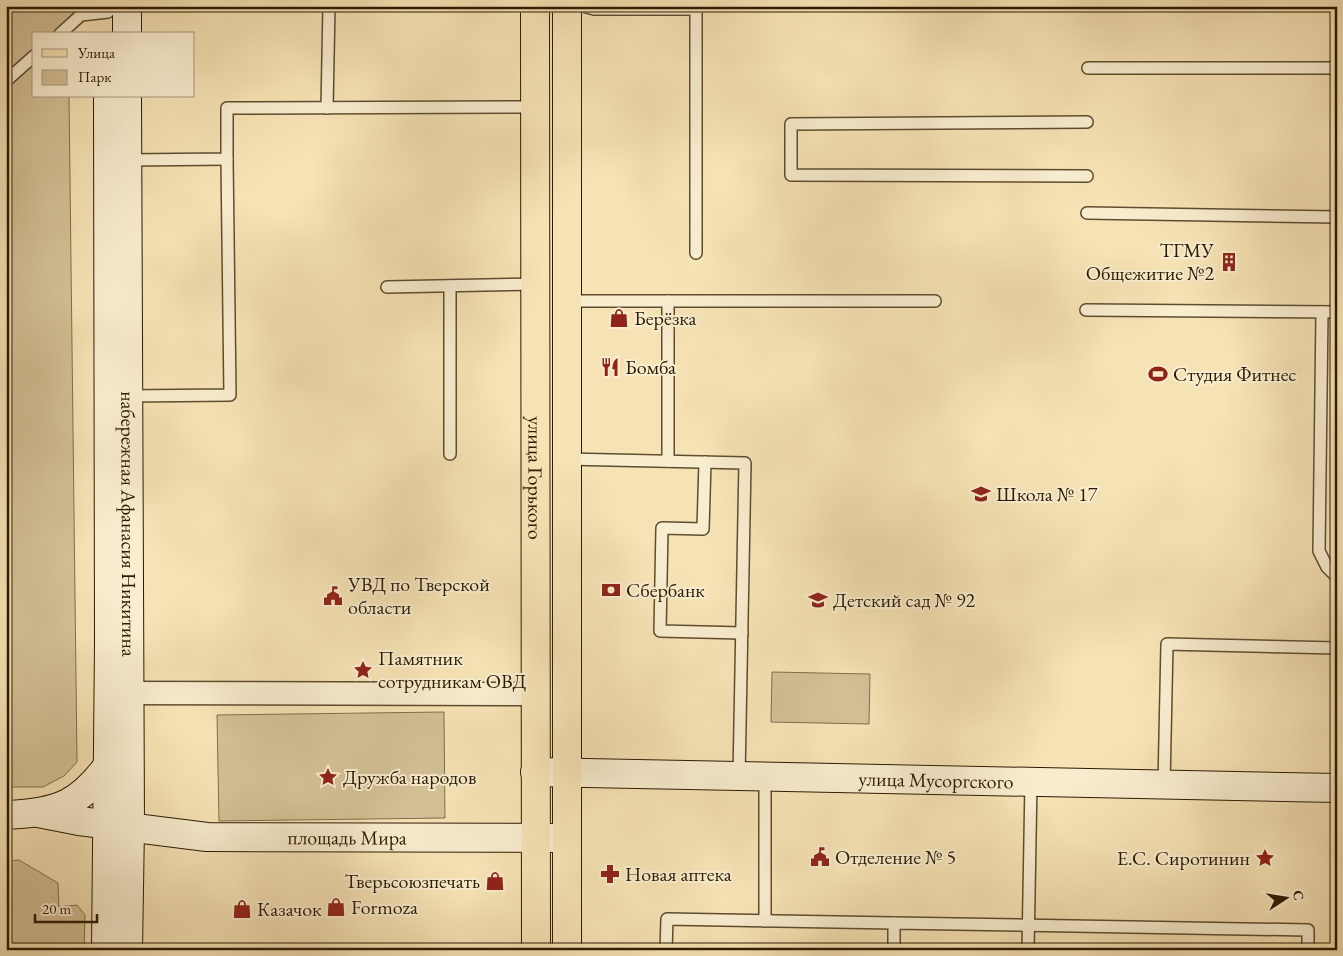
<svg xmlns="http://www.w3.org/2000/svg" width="1343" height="956" font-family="'EB Garamond',serif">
<rect width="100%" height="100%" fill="#f6e3b5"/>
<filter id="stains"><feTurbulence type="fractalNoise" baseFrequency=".004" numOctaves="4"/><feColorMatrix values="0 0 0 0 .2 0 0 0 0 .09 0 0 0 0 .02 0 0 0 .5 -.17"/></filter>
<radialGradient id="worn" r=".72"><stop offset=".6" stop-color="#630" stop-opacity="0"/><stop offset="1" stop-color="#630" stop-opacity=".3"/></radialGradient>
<g fill="#d4c197" stroke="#806e4c">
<polygon points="6,6 74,6 69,34 34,34 34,96 69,96 77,762 64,776 43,787 6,787"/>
<polygon points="772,672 870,674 869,724 771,722"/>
<polygon points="444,712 445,818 219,821 217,715"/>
<polygon points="19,860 58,883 59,907 77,905 85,915 84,950 6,950 6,861"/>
</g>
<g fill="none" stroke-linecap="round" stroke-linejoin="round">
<g stroke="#5e4d2f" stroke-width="14">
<g id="lane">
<polyline points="583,6 594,9 696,9 696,6"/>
<polyline points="60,34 81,15 108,12"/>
<polyline points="1088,68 1337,68"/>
<polyline points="6,81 34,56"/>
<polyline points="327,108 329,6"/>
<polyline points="128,160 227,159 227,108 535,107"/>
<polyline points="1087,176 791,175 791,124 1087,122"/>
<polyline points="1087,213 1337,217"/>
<polyline points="696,253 696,9"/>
<polyline points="387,287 535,284"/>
<polyline points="566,301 935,301"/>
<polyline points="668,301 668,461"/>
<polyline points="1086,310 1337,312"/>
<polyline points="1322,312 1319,551 1327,567 1337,577"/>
<polyline points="128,396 230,395 227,159"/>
<polyline points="450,454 450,286"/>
<polyline points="566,459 745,463 739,776"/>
<polyline points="705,462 703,529 662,528 660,631 742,633"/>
<polyline points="765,777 765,921"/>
<polyline points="1164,785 1167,644 1337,648"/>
<polyline points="666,950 667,919 894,923"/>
<polyline points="894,950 894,923 1308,930 1308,950"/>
<polyline points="1028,950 1031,782"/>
</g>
</g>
<g stroke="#5e4d2f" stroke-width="25">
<polyline id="street" points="113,693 535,694"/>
</g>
<g stroke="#2c1b02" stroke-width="30">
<g id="secondary">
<polyline points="127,6 127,34"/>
<path id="s1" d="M127,96L130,826L128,950"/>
<path id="s2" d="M535,772L1337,788"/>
<path id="s3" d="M38,813L79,821L207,837L567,838"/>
<path d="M6,815C60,812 80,805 112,760"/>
<polyline points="106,950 109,644 108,96"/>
</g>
</g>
<g stroke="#2c1b02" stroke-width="30">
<g id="primary">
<path id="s4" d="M535,6L536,950"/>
<polyline points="567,6 567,950"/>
</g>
</g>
<use href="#lane" stroke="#f9edcf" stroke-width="11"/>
<use href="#street" stroke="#f9edcf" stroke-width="22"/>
<use href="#secondary" stroke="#f9edcf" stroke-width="28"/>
<use href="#primary" stroke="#f6e3b5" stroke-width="28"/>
</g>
<defs>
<g id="building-bare" transform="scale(1.5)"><path d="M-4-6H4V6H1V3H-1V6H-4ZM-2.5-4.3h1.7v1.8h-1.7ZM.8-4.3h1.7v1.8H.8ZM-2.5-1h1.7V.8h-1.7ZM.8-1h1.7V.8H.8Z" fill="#8f2418" stroke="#f9edcf" stroke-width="2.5" paint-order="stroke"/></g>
<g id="shop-bare" transform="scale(1.5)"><path d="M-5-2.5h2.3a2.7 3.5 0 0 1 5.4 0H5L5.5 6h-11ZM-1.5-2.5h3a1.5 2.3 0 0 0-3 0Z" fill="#8f2418" stroke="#f9edcf" stroke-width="2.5" paint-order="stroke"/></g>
<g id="restaurant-bare" transform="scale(1.5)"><path d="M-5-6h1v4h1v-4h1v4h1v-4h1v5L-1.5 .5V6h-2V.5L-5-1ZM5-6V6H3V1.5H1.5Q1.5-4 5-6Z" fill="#8f2418" stroke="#f9edcf" stroke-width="2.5" paint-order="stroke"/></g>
<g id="stadium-bare" transform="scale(1.5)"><path d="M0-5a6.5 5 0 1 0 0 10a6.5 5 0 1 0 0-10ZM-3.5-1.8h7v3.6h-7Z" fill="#8f2418" stroke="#f9edcf" stroke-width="2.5" paint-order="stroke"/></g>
<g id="school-bare" transform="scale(1.5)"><path d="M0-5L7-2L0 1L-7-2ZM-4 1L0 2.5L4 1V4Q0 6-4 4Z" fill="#8f2418" stroke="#f9edcf" stroke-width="2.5" paint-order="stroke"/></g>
<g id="bank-bare" transform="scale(1.5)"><path d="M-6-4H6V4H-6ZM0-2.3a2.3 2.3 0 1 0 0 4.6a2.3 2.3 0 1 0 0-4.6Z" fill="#8f2418" stroke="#f9edcf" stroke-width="2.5" paint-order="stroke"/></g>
<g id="civic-bare" transform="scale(1.5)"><path d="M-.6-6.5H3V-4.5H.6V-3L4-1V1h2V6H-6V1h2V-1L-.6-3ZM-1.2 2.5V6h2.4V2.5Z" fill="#8f2418" stroke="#f9edcf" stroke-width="2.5" paint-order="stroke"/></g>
<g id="sight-bare" transform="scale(1.5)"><path d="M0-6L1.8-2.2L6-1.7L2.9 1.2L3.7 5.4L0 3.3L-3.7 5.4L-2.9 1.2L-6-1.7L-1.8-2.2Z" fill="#8f2418" stroke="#f9edcf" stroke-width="2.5" paint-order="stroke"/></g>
<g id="pharmacy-bare" transform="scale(1.5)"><path d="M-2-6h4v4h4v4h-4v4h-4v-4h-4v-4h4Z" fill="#8f2418" stroke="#f9edcf" stroke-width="2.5" paint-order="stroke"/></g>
</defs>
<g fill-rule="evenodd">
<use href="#building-bare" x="1229" y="262"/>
<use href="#shop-bare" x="619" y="318"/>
<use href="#restaurant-bare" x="610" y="367"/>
<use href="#stadium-bare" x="1158" y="374"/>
<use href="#school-bare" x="981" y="494"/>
<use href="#bank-bare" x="611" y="590"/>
<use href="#civic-bare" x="333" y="596"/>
<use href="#school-bare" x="818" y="600"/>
<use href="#sight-bare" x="363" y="670"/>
<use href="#sight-bare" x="328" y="777"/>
<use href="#civic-bare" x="820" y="857"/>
<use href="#sight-bare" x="1265" y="858"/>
<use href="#pharmacy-bare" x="610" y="874"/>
<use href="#shop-bare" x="495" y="881"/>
<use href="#shop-bare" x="336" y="907"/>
<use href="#shop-bare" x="242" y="909"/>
</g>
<g text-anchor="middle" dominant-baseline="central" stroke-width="4" stroke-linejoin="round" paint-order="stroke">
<g font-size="20" fill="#2c1b02" stroke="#f9edcf" text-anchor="start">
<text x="1214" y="250" text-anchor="end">ТГМУ<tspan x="1214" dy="23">Общежитие №2</tspan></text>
<text x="634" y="318">Берёзка</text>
<text x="625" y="367">Бомба</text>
<text x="1173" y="374">Студия Фитнес</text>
<text x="996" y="494">Школа № 17</text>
<text x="348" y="584">УВД по Тверской<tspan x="348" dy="23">области</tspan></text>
<text x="626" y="590">Сбербанк</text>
<text x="833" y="600">Детский сад № 92</text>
<text x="378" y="658">Памятник<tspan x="378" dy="23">сотрудникам ОВД</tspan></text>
<text x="343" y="777">Дружба народов</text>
<text x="835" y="857">Отделение № 5</text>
<text x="1250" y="858" text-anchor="end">Е.С. Сиротинин</text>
<text x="625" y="874">Новая аптека</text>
<text x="480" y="881" text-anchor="end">Тверьсоюзпечать</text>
<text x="351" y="907">Formoza</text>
<text x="257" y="909">Казачок</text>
</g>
<g font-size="20" fill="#2c1b02" stroke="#f9edcf">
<text stroke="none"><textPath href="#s4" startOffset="472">улица Горького</textPath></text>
<text stroke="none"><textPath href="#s1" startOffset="428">набережная Афанасия Никитина</textPath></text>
<text stroke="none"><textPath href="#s2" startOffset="401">улица Мусоргского</textPath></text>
<text stroke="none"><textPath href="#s3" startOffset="311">площадь Мира</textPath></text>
</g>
</g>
<rect width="1343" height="956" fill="none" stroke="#f6e3b5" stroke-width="25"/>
<rect x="8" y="8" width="1328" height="941" fill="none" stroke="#2c1b02" stroke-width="2.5"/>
<rect x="12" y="12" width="1318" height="931" fill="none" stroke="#2c1b02"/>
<rect x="32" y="32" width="162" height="65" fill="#f9edcf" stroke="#a7997d"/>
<rect x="42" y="49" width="25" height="8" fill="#f6e3b5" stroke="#a7997d"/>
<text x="78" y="58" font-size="15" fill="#2c1b02">Улица</text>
<rect x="42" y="70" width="25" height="15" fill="#d4c197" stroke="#a7997d"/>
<text x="78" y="82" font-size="15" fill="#2c1b02">Парк</text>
<g transform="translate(1286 898) rotate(78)" stroke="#f9edcf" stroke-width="4" paint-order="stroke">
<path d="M0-4L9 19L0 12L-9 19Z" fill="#2c1b02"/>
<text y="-8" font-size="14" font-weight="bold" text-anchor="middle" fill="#2c1b02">С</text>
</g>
<path d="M35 914v8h62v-8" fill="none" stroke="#2c1b02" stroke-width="2.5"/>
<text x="42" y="914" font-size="15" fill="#2c1b02" stroke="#f9edcf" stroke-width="4" paint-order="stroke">20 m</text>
<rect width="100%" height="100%" filter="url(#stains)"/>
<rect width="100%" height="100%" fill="url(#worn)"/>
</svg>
